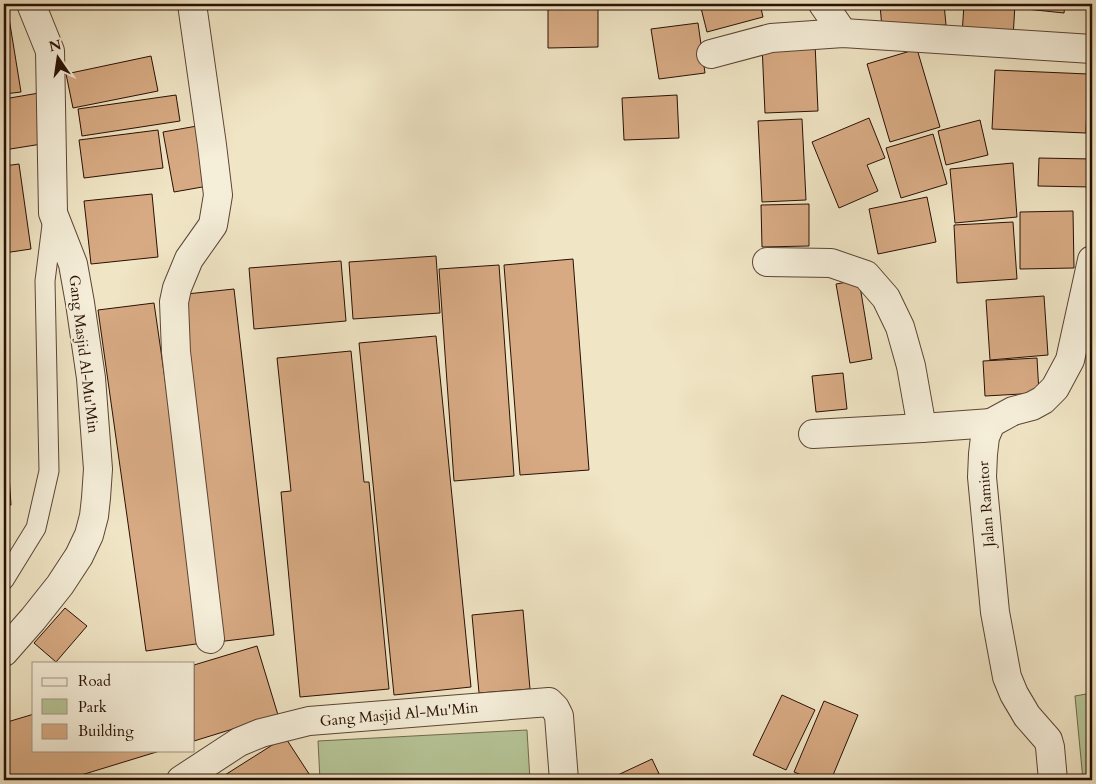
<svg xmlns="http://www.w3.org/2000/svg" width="1096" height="784" font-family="Cardo,serif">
<rect width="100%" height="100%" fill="#f0e5c5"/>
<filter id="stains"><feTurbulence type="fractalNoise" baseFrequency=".004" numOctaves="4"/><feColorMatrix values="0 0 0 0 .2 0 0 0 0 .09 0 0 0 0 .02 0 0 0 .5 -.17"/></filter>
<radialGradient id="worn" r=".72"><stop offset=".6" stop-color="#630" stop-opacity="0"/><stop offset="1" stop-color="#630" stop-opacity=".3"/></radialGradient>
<g fill="#b6c597" stroke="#706a4e">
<polygon points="1092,693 1092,780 1083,780 1075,696"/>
<polygon points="527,730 530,780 320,780 318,741"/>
</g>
<g fill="#d7aa83" stroke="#291005">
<polygon points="548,4 598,4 598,47 548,48"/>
<polygon points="700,4 760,4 763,17 707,32"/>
<polygon points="880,4 944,4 946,25 882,29"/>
<polygon points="964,4 1015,4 1013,38 962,35"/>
<polygon points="1026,4 1065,4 1064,13 1026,9"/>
<polygon points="9,18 21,92 4,94 4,19"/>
<polygon points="698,23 705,73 659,79 651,29"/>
<polygon points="815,43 818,111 765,113 762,45"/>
<polygon points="917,49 940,127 890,142 867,64"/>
<polygon points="151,56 158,91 73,108 66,74"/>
<polygon points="995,70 1088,74 1086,133 992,129"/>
<polygon points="39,93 48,143 4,150 4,99"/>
<polygon points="176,95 180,121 82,136 78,109"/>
<polygon points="677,95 679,138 624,140 622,98"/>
<polygon points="869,118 885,158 867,165 878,191 839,208 812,142"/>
<polygon points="802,119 806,200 762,202 758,121"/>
<polygon points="980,120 988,155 946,165 938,131"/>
<polygon points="197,126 208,186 174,192 163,132"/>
<polygon points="158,130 163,168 84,178 79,140"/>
<polygon points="933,134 947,184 901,198 886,148"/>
<polygon points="1039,158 1092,159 1092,187 1038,186"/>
<polygon points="1013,163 1017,217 955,223 950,169"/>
<polygon points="19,164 31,249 4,253 4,166"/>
<polygon points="152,194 158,257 91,264 84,201"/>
<polygon points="927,197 936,242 878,254 869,209"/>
<polygon points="809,204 809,246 762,247 761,205"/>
<polygon points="1073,211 1074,268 1020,269 1020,212"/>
<polygon points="1013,222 1017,279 957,283 954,225"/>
<polygon points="436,256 440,313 353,319 349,262"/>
<polygon points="573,259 589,470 520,475 504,265"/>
<polygon points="341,261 346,321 254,329 249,268"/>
<polygon points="499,265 514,476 454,481 439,269"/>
<polygon points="859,280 872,359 850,363 836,284"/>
<polygon points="234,289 274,635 217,642 177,295"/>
<polygon points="1044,296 1048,355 990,360 986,300"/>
<polygon points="154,303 203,643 146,651 98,310"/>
<polygon points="436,336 471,687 394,695 359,343"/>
<polygon points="351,351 364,482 369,482 389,689 300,697 281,492 291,491 277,358"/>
<polygon points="1037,358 1039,393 985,396 983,361"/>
<polygon points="843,373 847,409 816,412 812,376"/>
<polygon points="4,444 7,444 11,505 4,506"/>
<polygon points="65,608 87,626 56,662 34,643"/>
<polygon points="523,610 530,689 479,693 472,615"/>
<polygon points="257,646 278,715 194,741 194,665"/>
<polygon points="782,695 815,710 786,770 753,755"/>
<polygon points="824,701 858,715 831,780 814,780 794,772"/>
<polygon points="34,714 34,750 163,750 65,780 4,780 4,723"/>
<polygon points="285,737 313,780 217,780"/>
<polygon points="652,759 662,780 607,780"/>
</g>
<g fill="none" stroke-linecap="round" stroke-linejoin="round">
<g stroke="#5b4535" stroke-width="21">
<polyline id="service" points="4,580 36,528 49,471 45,281 53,217"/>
</g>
<g stroke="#5b4535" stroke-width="30">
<g id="minor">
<polyline points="192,4 212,145 218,195 213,225 189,259 177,288 174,302 176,352 210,639"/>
<polyline points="823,4 843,33"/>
<polyline points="711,54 771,38 843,33 1092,49"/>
<polyline points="767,262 831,263 866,275 886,298 900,327 911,366 922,428"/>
<polyline points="813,434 922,428 991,423"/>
<polyline points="4,652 33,619 60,585 79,556 89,535 94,516 96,498 98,469 91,378 80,303 73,264 53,213 50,51 31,4"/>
<polyline points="181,780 239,742 261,733 309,721 549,702 555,708 559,716 564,780"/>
<polyline points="1053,780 1050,747 1048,740 1027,716 1014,694 1007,677 995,612 982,477 983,454 985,437 991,423 1013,411 1032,406 1043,400 1055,388 1070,360 1092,260"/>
</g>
</g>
<use href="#service" stroke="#f5eed9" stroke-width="19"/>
<use href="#minor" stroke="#f5eed9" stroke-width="28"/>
</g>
<g text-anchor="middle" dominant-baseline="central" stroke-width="4.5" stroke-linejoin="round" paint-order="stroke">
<g font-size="15" fill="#291005" stroke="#f5eed9">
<text transform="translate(84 354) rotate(83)">Gang Masjid Al-Mu'Min</text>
<text transform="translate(986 504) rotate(-94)">Jalan Ramitor</text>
<text transform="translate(399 714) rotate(-5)">Gang Masjid Al-Mu'Min</text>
</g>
</g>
<rect width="1096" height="784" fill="none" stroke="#f0e5c5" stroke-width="20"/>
<rect x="5" y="5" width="1086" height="774" fill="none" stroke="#291005" stroke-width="2.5"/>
<rect x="10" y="10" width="1076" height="764" fill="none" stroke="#291005"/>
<rect x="32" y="662" width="162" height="90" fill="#f5eed9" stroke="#a39584"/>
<rect x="42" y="678" width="25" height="8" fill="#f5eed9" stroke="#a39584"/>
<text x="78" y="686" font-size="15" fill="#291005">Road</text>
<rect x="42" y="699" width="25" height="15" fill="#b6c597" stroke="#a39584"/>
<text x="78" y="712" font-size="15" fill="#291005">Park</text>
<rect x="42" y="724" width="25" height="15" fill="#d7aa83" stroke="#a39584"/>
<text x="78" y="736" font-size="15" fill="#291005">Building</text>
<g transform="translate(58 58) rotate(347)" stroke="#f5eed9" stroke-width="4" paint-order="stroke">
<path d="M0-4L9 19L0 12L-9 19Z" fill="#291005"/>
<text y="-8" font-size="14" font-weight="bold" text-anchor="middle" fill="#291005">N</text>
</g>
<rect width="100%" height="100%" filter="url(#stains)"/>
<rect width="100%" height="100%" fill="url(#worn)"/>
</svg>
